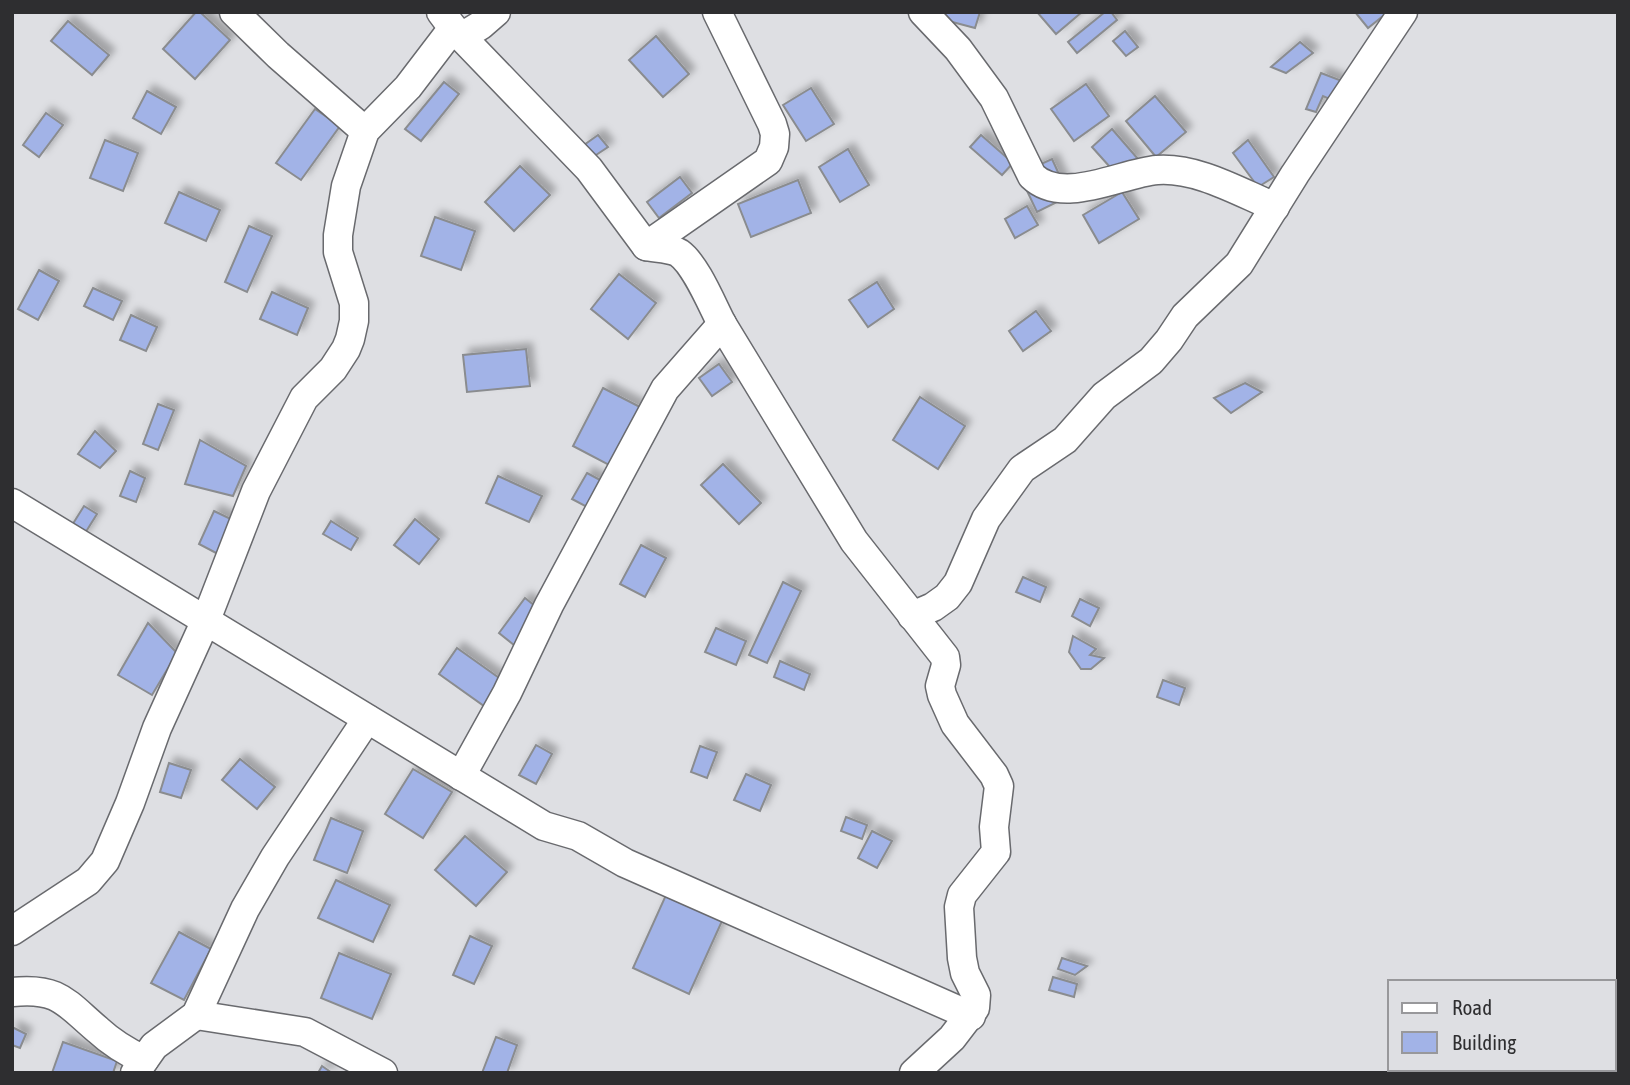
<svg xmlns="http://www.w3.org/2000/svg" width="1630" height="1085" font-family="'Asap Condensed',sans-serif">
<defs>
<filter id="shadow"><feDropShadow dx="6" dy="-6" stdDeviation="3.5" flood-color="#0004"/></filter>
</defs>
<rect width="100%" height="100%" fill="#dedfe3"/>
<g fill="#a2b3e7" stroke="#8a8c8f" stroke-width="2" filter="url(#shadow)">
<polygon points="196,12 200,12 230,40 195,79 163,49"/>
<polygon points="943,12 980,12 975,28 941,19"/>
<polygon points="1037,12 1082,12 1056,34"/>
<polygon points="1105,12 1111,12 1117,20 1077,53 1068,42"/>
<polygon points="1355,12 1388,12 1368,28"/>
<polygon points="68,21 109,55 92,75 51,41"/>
<polygon points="1125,31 1138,47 1126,56 1113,41"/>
<polygon points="656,36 689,74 663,97 629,60"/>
<polygon points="1300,42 1313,53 1286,73 1271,67"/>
<polygon points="1321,73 1342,81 1334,101 1323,96 1316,112 1306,109"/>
<polygon points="444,82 459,94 421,141 405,129"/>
<polygon points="1086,84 1109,116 1074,141 1051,109"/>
<polygon points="811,88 834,124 806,141 783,105"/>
<polygon points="147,91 176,107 161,134 133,118"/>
<polygon points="1155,96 1186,132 1156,157 1126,121"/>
<polygon points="315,109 340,126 301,180 276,163"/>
<polygon points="46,113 63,125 39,157 23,145"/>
<polygon points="1112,129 1138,159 1118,176 1092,147"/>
<polygon points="598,135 608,147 593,157 584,145"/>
<polygon points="981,135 1013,163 1002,175 970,147"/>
<polygon points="105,140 138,153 123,191 90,178"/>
<polygon points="1248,140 1274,177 1258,187 1233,153"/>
<polygon points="848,149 869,185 840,202 819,167"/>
<polygon points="1052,159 1069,196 1037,212 1019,174"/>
<polygon points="520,166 550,195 514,231 485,202"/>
<polygon points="680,177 692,193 659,218 647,202"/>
<polygon points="798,180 811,213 751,237 738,204"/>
<polygon points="179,192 220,210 206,241 165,223"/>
<polygon points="1122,192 1139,219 1099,243 1083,215"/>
<polygon points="1027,206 1038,225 1015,238 1005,219"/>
<polygon points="435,217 475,231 461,270 421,256"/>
<polygon points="249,226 272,236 247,292 225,282"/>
<polygon points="39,270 59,281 38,320 18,309"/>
<polygon points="619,274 656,303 628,339 591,309"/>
<polygon points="877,282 894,309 868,327 849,300"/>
<polygon points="93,288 122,301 113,320 84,306"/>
<polygon points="272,292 308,308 297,335 260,319"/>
<polygon points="1036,311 1051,331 1023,351 1009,331"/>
<polygon points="131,315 157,327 146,351 120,340"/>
<polygon points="526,349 530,386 467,392 463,355"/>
<polygon points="719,364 732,382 712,396 699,378"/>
<polygon points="1245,383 1262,392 1231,413 1214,398"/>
<polygon points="603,388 640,407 609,465 573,446"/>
<polygon points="920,397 965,426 938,469 893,440"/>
<polygon points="158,404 174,410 158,450 143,444"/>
<polygon points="95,431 116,451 100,468 78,454"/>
<polygon points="200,440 246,466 233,496 185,484"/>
<polygon points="723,464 761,503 739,524 701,485"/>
<polygon points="130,471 145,478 136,502 120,496"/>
<polygon points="587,473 602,481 587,507 572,499"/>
<polygon points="498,476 542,496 529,522 486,503"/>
<polygon points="84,506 97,514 82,538 69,530"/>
<polygon points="214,511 235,521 220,555 199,544"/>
<polygon points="415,519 439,539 419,564 394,545"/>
<polygon points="331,521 358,538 351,550 323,534"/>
<polygon points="641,545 666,558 645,597 620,584"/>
<polygon points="1023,577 1046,587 1040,602 1016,592"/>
<polygon points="783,582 801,591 767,663 749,655"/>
<polygon points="525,598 540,610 514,645 499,633"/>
<polygon points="1080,599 1099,608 1090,626 1072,616"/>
<polygon points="148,623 177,653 152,695 118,675"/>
<polygon points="716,628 746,641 736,665 705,652"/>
<polygon points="1073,636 1096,649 1090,655 1104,658 1091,669 1081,669 1069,652"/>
<polygon points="457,648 502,680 484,706 439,674"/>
<polygon points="780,661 810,674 804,690 774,677"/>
<polygon points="1163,680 1185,688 1179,705 1157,697"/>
<polygon points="536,745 552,754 536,784 519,775"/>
<polygon points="700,746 717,752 707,778 691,772"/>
<polygon points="240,759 275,787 257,809 222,780"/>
<polygon points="169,763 191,770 181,798 160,792"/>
<polygon points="413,769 452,792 423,838 385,814"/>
<polygon points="746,774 771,785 760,811 734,800"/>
<polygon points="846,817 867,825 862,839 841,831"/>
<polygon points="331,818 363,831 347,873 314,860"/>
<polygon points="872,831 892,841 877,868 858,858"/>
<polygon points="465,836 507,872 476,906 435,870"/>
<polygon points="336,880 390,905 373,942 318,918"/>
<polygon points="666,895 722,921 689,994 633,968"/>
<polygon points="179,932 211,949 184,1000 151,983"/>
<polygon points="470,936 492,946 474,984 453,975"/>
<polygon points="339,953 391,974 372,1019 321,998"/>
<polygon points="1062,958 1087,966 1075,975 1058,969"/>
<polygon points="1053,977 1077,984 1074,997 1049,990"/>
<polygon points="12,1027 26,1034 20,1048 12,1045"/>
<polygon points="496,1037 517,1045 507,1073 482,1073"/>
<polygon points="63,1042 117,1061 113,1073 52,1073"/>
<polygon points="322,1066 332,1073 318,1073"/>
</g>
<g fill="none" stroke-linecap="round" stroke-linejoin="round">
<g stroke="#696a6e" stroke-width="31">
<g id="minor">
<polyline points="234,12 278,55 365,131"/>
<path d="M441,12L453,28L589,169L646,246C655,248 671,248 679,253C696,265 712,305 722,324L854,541L945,657L946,665L940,686L942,695L955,724L994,775L999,786L994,827L996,852L962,895L959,907L962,958L965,973L976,995L975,1008L952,1038L914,1073"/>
<path d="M923,12L958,49L994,98L1032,176C1063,206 1121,173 1157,170C1197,167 1239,192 1275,207"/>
<polyline points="463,36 481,25 496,12"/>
<polyline points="646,246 768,161 774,147 775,134 772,124 717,12"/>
<polyline points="12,503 544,826 578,836 625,863 971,1016"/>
<polyline points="912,616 933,607 947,597 958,583 986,519 1022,469 1065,440 1104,396 1151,361 1169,340 1185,316 1239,264 1295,174 1403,12"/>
<polyline points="461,776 507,693 549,605 665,389 722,324"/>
<polyline points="12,931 88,881 105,861 130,803 157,728 206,620 256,491 304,398 333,369 346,349 350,339 354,321 354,303 338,252 338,235 346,186 365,131 408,87 453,28"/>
<path d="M12,992C59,987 66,1003 98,1030C112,1043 127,1052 144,1060"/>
<polyline points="196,1015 305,1032 383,1073"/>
<polyline points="135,1073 154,1046 196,1015 245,909 275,857 367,719"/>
</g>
</g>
<use href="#minor" stroke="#fff" stroke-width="28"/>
</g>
<rect width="1630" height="1085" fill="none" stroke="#2e2e30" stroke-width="28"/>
<rect x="1388" y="980" width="228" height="91" fill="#dedfe3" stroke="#98989b" stroke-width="2"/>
<rect x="1402" y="1003" width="35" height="10" fill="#ffffff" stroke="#98989b" stroke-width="2"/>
<text x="1452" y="1015" font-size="21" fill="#2e2e30">Road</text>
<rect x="1402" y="1032" width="35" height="21" fill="#a2b3e7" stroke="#98989b" stroke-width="2"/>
<text x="1452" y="1050" font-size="21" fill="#2e2e30">Building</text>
</svg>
